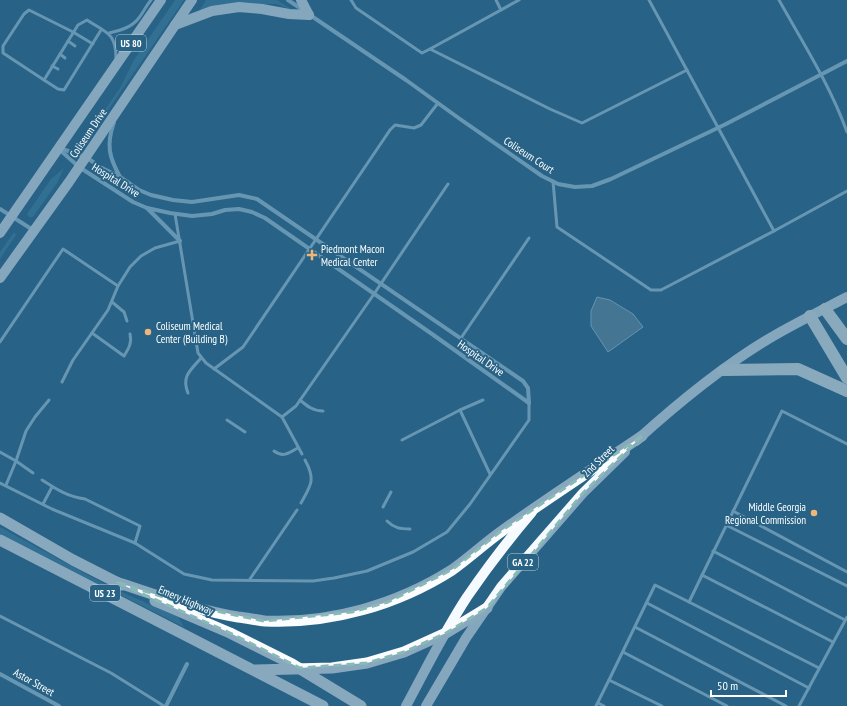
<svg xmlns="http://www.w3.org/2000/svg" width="847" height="706" font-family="'PT Sans Narrow',sans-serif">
<rect width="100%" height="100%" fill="#286386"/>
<g fill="#3d7ea2">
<polygon points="175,0 184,0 84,145 81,145 120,88 134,60"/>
<polygon points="206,0 277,0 293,10 276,4 233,4 200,10"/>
<polygon points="64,168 57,183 33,217 29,217 27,214 51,179"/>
<polygon points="14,232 16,235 0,259 0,252"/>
<polygon points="0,527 108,586 178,617 184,627 0,534"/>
</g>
<polygon fill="#668da3" stroke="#a8d2e8" points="597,297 610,300 633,314 643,327 608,352 591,326 591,311"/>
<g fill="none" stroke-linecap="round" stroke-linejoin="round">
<g stroke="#b3d5e8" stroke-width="3">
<polyline points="351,0 356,8 422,53 430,49 550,109 582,123 687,70"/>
<polyline points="496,0 501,10"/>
<polyline points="649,0 774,231"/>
<path d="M779,0C803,43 830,85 847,132"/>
<path d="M101,30L64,90L58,89L44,80L78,25L87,20C106,33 116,32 116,59"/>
<path d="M109,33C119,31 131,28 138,19C143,13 146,6 151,0"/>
<polyline points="68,41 75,46"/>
<polyline points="430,49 519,0"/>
<polyline points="60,54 65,58"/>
<polyline points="52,66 58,69"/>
<polyline points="44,80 3,53 3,46 24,14 29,10 73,32 93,44"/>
<polyline points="553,181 557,227 651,290 661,290 774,231 847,191"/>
<polyline points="175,214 198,353 206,363 282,417 296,406 374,294 448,184"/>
<polyline points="112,302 124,312 127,321"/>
<path d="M92,333L124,356C129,348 132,343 130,334"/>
<polyline points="461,338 529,238"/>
<polyline points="0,342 63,249 118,286"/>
<polyline points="214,369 243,347 390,130 395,125 414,128 421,125 438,103"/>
<polyline points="62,382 73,360 108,310 118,286 130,267 141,256 155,248 180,241"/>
<path d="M188,393C181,376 191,370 201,358"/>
<path d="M300,400C307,406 313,411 323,411"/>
<polyline points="483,400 460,410 490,474"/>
<polyline points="282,417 302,454"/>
<polyline points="227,420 245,432"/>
<polyline points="402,440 460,410"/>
<path d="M274,451C284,458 288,453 298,448"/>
<polyline points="0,452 16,461 6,485"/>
<polyline points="33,473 16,461 26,431 35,417 49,400"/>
<path d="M42,480C56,489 68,497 85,499L140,526L135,543L184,574L212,580L313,581L334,578L367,571L413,552L447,532L470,504L529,420V403"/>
<polyline points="0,483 52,509 135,543"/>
<path d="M301,503C311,485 316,480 305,460"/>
<polyline points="43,504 52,487"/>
<polyline points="383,507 391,492"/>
<polyline points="733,511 847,572"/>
<path d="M387,521C394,528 400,529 410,529"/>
<polyline points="726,525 847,586"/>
<polyline points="713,551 845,620"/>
<polyline points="702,575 833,642"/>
<polyline points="250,579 297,510"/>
<polyline points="689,602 819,668"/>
<polyline points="647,603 809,688"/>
<polyline points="0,616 111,673 164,706"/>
<polyline points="635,627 786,706"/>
<polyline points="623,652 727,706"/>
<polyline points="609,680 655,585 689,602 782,411 847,444"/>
<polyline points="598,703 604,706"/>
<polyline points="596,706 609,680 662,706"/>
<polyline points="799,706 847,617"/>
</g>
<g stroke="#b3d5e8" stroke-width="4">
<polyline points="288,0 303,10"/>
<polyline points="310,15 406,80 460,119 542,176 558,184 575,187 592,186 611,179 726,124 847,61"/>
<path d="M114,122C106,145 109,157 120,177"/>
<polyline points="59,148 86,157 100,167 120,177 139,190 151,195 173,200 192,202 239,195 257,199 523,381 528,388 529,403"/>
<polyline points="60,150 79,167 133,202 147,208 170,213 192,216 212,214 225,210 239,209 252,212 265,218 432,334 529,403"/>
<polyline points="147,208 180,241"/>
<polyline points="0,209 33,230"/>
<polyline points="0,674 59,706"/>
<polyline points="166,706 187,664"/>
</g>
<g stroke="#f5fafe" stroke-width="10">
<polyline points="301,0 309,15"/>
<polyline points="175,25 212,11 239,7 262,9 289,14 309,15"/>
<polyline points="0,233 161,0"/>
<polyline points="0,278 69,182 192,0"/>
<path d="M636,441C678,403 728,362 777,334C800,321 824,309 847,297"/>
<path d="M406,706C426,669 444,632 467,597C487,568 509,539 532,512"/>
<polyline points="426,706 466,638 501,587 583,493 625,452"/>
</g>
<g stroke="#fafcfe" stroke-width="11">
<polyline points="0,518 73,560 122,585"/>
<polyline points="0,540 323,706"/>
<path d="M116,582C156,595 196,610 238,617C247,618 256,620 265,621C330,624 397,605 452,570C469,558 485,543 502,531C548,498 596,467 642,436"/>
<polyline points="155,601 230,633 292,664 361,706"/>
<polyline points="256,670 332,668 367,663 404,652 446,633 487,608"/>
</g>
<g stroke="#fff" stroke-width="12">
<polyline points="825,309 847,339"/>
<polyline points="810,316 847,378"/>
<polyline points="724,370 798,369 847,391"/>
</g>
</g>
<path d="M0 0H847V706H0ZM642,436L583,493L487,608L446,633L404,652L367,663L300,668L230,633L116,582L192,606L264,621L352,612L388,602L453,569L501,531Z" fill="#286386" fill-opacity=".55" fill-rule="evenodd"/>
<path fill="none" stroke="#87bab6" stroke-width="3" stroke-dasharray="8 5" stroke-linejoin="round" d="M642,436L583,493L487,608L446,633L404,652L367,663L300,668L230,633L116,582L192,606L264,621L352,612L388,602L453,569L501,531Z"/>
<g fill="#efb67a" stroke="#286386" stroke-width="1.5">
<path d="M310 249h4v4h4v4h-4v4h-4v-4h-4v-4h4z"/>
<circle cx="148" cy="332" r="4"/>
<circle cx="814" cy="513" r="4"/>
</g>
<g text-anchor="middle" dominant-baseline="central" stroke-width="4" stroke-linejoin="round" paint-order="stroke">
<g fill="#286386" stroke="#bed0db" stroke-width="1">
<rect x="116" y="35" width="30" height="16" rx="3"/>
<rect x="508" y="554" width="30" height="16" rx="3"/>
<rect x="90" y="585" width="30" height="16" rx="3"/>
</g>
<g font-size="10" font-weight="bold" fill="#fff">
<text x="131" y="43">US 80</text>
<text x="523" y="562">GA 22</text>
<text x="105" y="593">US 23</text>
</g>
<g font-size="11" fill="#fff" stroke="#286386">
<text transform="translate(88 133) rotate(-56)">Coliseum Drive</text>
<text transform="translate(529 155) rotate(33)">Coliseum Court</text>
<text transform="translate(116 180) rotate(32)">Hospital Drive</text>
<text transform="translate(481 358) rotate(35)">Hospital Drive</text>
<text transform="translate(598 461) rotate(-45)">2nd Street</text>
<text transform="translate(186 600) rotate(23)">Emery Highway</text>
<text transform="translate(34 682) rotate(29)">Astor Street</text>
</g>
<g font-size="11" fill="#fff" stroke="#286386" text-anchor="start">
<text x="321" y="249">Piedmont Macon<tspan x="321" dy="13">Medical Center</tspan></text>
<text x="156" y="326">Coliseum Medical<tspan x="156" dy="13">Center (Building B)</tspan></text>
<text x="806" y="507" text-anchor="end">Middle Georgia<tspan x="806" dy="13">Regional Commission</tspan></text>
</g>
</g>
<path d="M711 690v6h75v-6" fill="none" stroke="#ffffff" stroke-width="2"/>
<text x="717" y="690" font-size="12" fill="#ffffff" stroke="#286386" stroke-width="3" paint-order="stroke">50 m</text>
</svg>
